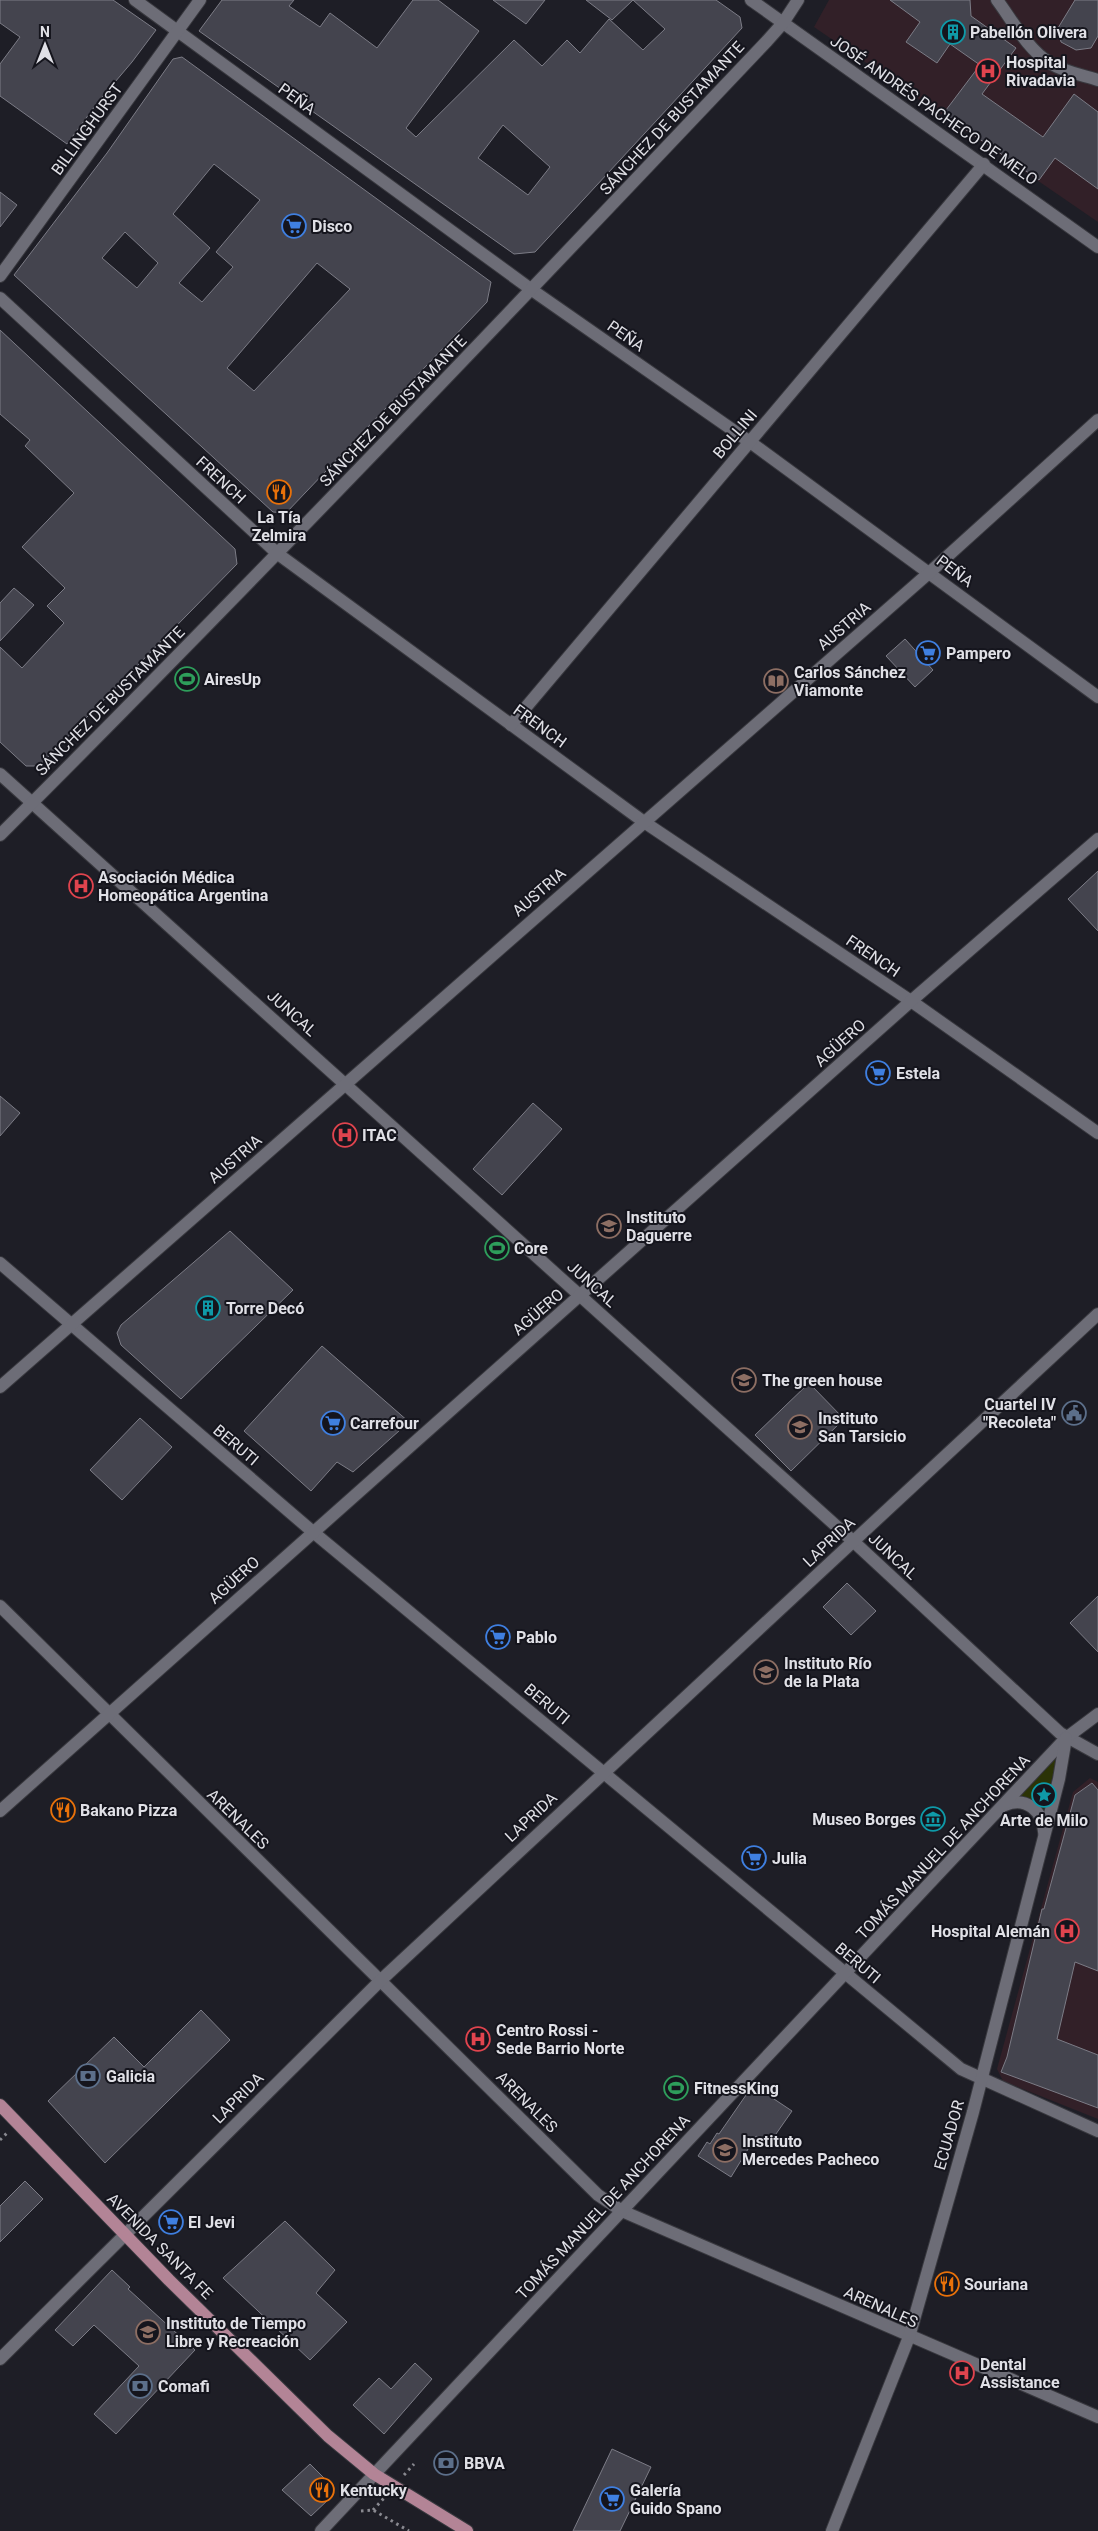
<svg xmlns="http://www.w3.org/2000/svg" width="1098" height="2531" font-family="Roboto,sans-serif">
<rect width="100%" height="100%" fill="#1e1e26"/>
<g fill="#322028">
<polygon points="829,0 1098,0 1098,222 814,27"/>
<polygon points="1090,1778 1098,1782 1098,2119 1003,2081 997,2069 1073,1792"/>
</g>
<polygon fill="#2b3306" points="1058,1756 1043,1813 1019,1797"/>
<g fill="#44444e" stroke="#7c7c86" fill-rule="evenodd">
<polygon points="0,0 113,0 156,30 132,62 98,102 67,144 0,96 0,64 20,37 0,23"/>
<path d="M222,0H294L289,6L320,27L330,13L377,48L413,0H438L479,31L406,128L416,137L514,40L542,66L567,40L580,53L609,19L643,50L665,29L633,0L612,20L586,0H716L740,17L742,28L535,252L514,254L199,31ZM503,125L550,167L528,195L478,158Z"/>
<polygon points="493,0 545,0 526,24"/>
<polygon points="890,0 970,0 971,16 1016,48 982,94 1043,137 1074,94 1098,112 1098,189 1055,158 1039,180 943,114 980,65 950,44 937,63 906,42 920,22"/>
<polygon points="1075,0 1098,0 1098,36 1091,48 1076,50 1061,42 1058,28"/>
<path d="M182,57L491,282L487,302L286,513L273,512L14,275L107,153L173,59ZM214,164L260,200L216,252L233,267L202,302L179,283L210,248L173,214ZM125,232L158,263L137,288L102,258ZM317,263L350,289L254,391L227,368Z"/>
<polygon points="0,192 17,205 0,227"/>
<polygon points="0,330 235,549 237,564 39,766 26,766 0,742 0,647 22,668 64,623 47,606 65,588 22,547 74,493 25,446 30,440 0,414"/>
<polygon points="14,588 34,605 0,641 0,603"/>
<polygon points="905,639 933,670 915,687 886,656"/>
<polygon points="1098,871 1098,931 1068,899"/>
<polygon points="0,1096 20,1113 0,1136"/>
<polygon points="533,1103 562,1129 502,1195 473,1169"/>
<polygon points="230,1231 293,1290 181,1399 121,1345 117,1333 121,1325"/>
<polygon points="322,1346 409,1422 353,1472 337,1462 311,1491 244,1431"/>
<polygon points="809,1383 844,1419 791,1471 755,1435"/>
<polygon points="140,1418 172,1447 122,1500 90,1470"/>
<polygon points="847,1583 876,1611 851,1635 823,1607"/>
<polygon points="1098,1596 1098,1652 1070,1623"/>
<polygon points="1092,1783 1098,1790 1098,1971 1075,1962 1057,2039 1098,2055 1098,2108 1001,2072 1007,2057 1042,1909 1044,1909 1075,1795"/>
<polygon points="201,2010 230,2040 105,2163 48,2101 114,2037 144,2067"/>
<polygon points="753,2085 792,2111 769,2144 756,2136 731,2177 698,2156 707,2142 710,2144 717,2133 719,2134"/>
<polygon points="25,2181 43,2199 0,2242 0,2206"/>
<polygon points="285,2221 335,2270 316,2293 347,2322 310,2360 223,2278"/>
<polygon points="112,2270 130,2287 128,2289 195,2350 116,2434 94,2414 139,2366 94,2325 73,2346 55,2330"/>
<polygon points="415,2363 432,2379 384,2434 353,2405 379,2378 391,2389"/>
<polygon points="612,2449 651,2467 620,2531 573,2531"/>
<polygon points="310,2464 329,2483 329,2499 311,2516 282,2490"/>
</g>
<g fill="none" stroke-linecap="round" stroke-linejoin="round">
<g stroke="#38383e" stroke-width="14">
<g id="minor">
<polyline points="135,0 532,290 750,442 1098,697"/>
<polyline points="751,0 1098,247"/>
<path d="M997,0C1012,20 1028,50 1050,63C1064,72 1082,75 1098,80"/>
<polyline points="0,276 200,0"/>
<polyline points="0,298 278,554 644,822 911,1001 1098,1133"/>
<polyline points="511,725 984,164"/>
<polyline points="0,774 854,1542 1060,1733 1098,1754"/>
<path d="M0,835C260,575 514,308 767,41L783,23L798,0"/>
<polyline points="0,1263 313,1532 961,2069 1098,2131"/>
<polyline points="0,1387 930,572 1098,420"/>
<polyline points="0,1606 598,2195 622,2211 1098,2417"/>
<path d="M1005,1805C1026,1796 1043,1811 1044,1832"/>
<polyline points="0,1811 911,1001 1098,839"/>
<polyline points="0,2359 380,1981 1098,1314"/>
<polyline points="321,2531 1066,1738 1098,1714"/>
<polyline points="832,2531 909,2337 973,2112 1059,1779 1066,1738"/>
</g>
</g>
<g stroke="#38383e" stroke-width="14">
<polyline id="major" points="0,2105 169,2280 328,2436 374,2474 467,2531"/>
</g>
<g stroke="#898990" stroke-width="3" stroke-dasharray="2.5 4" stroke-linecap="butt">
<polyline points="0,2140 7,2133"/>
<polyline points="404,2475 414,2464"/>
<polyline points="373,2510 385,2497"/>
<polyline points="361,2511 373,2510 409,2531"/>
</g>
<use href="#minor" stroke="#6d6d77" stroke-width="12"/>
<use href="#major" stroke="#b38496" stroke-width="12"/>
</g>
<defs>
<g id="building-ring" transform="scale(1.25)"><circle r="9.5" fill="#15151d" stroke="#0f9aa8" stroke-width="1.5"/><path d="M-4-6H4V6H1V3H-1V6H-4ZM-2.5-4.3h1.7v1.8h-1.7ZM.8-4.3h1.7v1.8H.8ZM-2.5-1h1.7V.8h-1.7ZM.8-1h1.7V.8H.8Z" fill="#0f9aa8"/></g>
<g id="hospital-ring" transform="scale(1.25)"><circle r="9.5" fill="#15151d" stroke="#e0444e" stroke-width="1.5"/><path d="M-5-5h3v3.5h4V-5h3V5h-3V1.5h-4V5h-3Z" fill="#e0444e"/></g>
<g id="supermarket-ring" transform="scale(1.25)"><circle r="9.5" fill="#15151d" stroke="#3f7fe0" stroke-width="1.5"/><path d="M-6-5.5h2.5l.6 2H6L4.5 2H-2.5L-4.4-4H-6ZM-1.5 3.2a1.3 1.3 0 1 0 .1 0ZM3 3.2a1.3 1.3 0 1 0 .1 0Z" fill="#3f7fe0"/></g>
<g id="restaurant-ring" transform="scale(1.25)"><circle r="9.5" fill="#15151d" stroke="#e8710a" stroke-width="1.5"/><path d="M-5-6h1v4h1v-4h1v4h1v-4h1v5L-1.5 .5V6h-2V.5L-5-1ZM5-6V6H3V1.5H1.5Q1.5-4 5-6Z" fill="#e8710a"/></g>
<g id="stadium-ring" transform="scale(1.25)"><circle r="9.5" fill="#15151d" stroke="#2e9e5b" stroke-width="1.5"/><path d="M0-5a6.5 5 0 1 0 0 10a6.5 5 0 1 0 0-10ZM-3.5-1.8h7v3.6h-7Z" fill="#2e9e5b"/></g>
<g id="library-ring" transform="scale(1.25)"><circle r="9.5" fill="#15151d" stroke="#8d6e63" stroke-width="1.5"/><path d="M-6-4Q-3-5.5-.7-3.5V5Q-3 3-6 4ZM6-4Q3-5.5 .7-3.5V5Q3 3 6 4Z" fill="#8d6e63"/></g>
<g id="university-ring" transform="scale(1.25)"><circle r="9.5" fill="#15151d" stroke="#8d6e63" stroke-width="1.5"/><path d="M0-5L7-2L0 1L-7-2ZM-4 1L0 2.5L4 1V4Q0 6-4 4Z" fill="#8d6e63"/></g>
<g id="school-ring" transform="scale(1.25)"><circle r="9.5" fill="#15151d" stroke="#8d6e63" stroke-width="1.5"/><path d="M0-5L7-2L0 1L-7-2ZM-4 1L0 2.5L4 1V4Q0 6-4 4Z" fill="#8d6e63"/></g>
<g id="civic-ring" transform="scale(1.25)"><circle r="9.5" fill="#15151d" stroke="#5c6f8a" stroke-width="1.5"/><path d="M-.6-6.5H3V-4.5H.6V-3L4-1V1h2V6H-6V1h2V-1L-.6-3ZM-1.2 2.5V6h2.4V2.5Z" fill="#5c6f8a"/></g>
<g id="sight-ring" transform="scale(1.25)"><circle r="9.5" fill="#15151d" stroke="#0f9aa8" stroke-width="1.5"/><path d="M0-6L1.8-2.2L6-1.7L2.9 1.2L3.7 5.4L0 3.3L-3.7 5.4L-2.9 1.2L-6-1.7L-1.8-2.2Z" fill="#0f9aa8"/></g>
<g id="museum-ring" transform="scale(1.25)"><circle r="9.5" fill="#15151d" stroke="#0f9aa8" stroke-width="1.5"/><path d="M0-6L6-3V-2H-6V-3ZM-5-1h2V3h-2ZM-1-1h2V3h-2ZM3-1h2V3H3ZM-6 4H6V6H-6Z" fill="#0f9aa8"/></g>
<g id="bank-ring" transform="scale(1.25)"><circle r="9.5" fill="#15151d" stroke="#5c6f8a" stroke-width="1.5"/><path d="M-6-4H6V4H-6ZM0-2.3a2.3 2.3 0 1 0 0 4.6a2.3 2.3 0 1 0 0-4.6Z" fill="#5c6f8a"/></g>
</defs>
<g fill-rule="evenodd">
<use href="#building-ring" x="953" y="32"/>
<use href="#hospital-ring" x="988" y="71"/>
<use href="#supermarket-ring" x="294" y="226"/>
<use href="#restaurant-ring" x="279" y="492"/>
<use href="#supermarket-ring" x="928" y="653"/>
<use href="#stadium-ring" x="187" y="679"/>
<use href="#library-ring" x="776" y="681"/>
<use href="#hospital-ring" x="81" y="886"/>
<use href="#supermarket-ring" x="878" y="1073"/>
<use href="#hospital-ring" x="345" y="1135"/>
<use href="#university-ring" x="609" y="1226"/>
<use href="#stadium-ring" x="497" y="1248"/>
<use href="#building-ring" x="208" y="1308"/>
<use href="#school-ring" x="744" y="1380"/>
<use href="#civic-ring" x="1074" y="1413"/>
<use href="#supermarket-ring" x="333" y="1423"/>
<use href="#school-ring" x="800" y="1427"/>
<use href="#supermarket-ring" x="498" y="1637"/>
<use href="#school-ring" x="766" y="1672"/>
<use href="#sight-ring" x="1044" y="1795"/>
<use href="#restaurant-ring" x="63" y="1810"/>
<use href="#museum-ring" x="933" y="1819"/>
<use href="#supermarket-ring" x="754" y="1858"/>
<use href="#hospital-ring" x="1067" y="1931"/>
<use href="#hospital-ring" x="478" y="2039"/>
<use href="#bank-ring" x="88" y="2076"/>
<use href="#stadium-ring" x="676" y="2088"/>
<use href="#school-ring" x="725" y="2150"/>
<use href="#supermarket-ring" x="171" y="2222"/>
<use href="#restaurant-ring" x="947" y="2284"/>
<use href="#university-ring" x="148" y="2332"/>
<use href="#hospital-ring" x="962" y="2373"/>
<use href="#bank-ring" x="140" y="2386"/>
<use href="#bank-ring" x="446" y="2463"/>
<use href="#restaurant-ring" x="322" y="2490"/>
<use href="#supermarket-ring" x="612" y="2499"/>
</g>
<g text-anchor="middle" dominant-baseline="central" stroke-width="4" stroke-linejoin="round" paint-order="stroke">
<g font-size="16" font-weight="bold" fill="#e0e0e6" stroke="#15151d" text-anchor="start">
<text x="970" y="32">Pabellón Olivera</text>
<text x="1006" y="62">Hospital<tspan x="1006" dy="18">Rivadavia</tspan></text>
<text x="312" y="226">Disco</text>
<text x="279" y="517" text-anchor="middle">La Tía<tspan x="279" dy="18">Zelmira</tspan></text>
<text x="946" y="653">Pampero</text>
<text x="794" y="672">Carlos Sánchez<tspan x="794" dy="18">Viamonte</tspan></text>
<text x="204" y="679">AiresUp</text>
<text x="98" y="877">Asociación Médica<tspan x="98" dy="18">Homeopática Argentina</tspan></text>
<text x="896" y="1073">Estela</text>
<text x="362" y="1135">ITAC</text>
<text x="626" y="1217">Instituto<tspan x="626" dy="18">Daguerre</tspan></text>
<text x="514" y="1248">Core</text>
<text x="226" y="1308">Torre Decó</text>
<text x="762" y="1380">The green house</text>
<text x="1056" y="1404" text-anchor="end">Cuartel IV<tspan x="1056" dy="18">"Recoleta"</tspan></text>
<text x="818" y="1418">Instituto<tspan x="818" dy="18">San Tarsicio</tspan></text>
<text x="350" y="1423">Carrefour</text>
<text x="516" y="1637">Pablo</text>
<text x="784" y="1663">Instituto Río<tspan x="784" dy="18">de la Plata</tspan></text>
<text x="80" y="1810">Bakano Pizza</text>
<text x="916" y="1819" text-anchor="end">Museo Borges</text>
<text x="1044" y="1820" text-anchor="middle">Arte de Milo</text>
<text x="772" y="1858">Julia</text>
<text x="1050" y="1931" text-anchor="end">Hospital Alemán</text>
<text x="496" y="2030">Centro Rossi -<tspan x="496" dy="18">Sede Barrio Norte</tspan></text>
<text x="106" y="2076">Galicia</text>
<text x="694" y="2088">FitnessKing</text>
<text x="742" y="2141">Instituto<tspan x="742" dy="18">Mercedes Pacheco</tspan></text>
<text x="188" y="2222">El Jevi</text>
<text x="964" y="2284">Souriana</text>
<text x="166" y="2323">Instituto de Tiempo<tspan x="166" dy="18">Libre y Recreación</tspan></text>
<text x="980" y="2364">Dental<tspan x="980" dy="18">Assistance</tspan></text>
<text x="158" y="2386">Comafi</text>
<text x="464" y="2463">BBVA</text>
<text x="340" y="2490">Kentucky</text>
<text x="630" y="2490">Galería<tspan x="630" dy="18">Guido Spano</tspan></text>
</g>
<g font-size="16" fill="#e0e0e6" stroke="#15151d">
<text transform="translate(297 99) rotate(36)">PEÑA</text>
<text transform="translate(934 110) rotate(35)">JOSÉ ANDRÉS PACHECO DE MELO</text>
<text transform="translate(672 118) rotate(-47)">SÁNCHEZ DE BUSTAMANTE</text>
<text transform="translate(87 129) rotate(-54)">BILLINGHURST</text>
<text transform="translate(626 336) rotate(35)">PEÑA</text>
<text transform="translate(393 411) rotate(-46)">SÁNCHEZ DE BUSTAMANTE</text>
<text transform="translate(735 434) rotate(-50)">BOLLINI</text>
<text transform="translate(221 480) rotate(43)">FRENCH</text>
<text transform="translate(955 571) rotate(37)">PEÑA</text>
<text transform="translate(844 626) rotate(-41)">AUSTRIA</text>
<text transform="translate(110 701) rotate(-45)">SÁNCHEZ DE BUSTAMANTE</text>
<text transform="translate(540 726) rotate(36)">FRENCH</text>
<text transform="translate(539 892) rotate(-41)">AUSTRIA</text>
<text transform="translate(873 956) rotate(34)">FRENCH</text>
<text transform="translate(292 1013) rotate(42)">JUNCAL</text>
<text transform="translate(840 1043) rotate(-42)">AGÜERO</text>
<text transform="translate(235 1159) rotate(-41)">AUSTRIA</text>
<text transform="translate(592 1284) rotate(42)">JUNCAL</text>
<text transform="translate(538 1312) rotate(-41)">AGÜERO</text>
<text transform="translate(236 1445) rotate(40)">BERUTI</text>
<text transform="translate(829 1542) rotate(-43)">LAPRIDA</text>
<text transform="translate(893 1556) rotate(43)">JUNCAL</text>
<text transform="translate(234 1580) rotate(-42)">AGÜERO</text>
<text transform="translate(547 1704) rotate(40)">BERUTI</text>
<text transform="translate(531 1817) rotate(-43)">LAPRIDA</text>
<text transform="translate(238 1819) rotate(44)">ARENALES</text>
<text transform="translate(943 1847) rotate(-47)">TOMÁS MANUEL DE ANCHORENA</text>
<text transform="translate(858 1963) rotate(40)">BERUTI</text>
<text transform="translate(238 2098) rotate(-45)">LAPRIDA</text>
<text transform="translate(527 2102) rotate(45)">ARENALES</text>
<text transform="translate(949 2135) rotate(-74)">ECUADOR</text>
<text transform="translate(603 2207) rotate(-47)">TOMÁS MANUEL DE ANCHORENA</text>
<text transform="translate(160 2246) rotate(45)">AVENIDA SANTA FE</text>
<text transform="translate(881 2307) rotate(24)">ARENALES</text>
</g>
</g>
<g transform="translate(45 45)" stroke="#15151d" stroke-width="4" paint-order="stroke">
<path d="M0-4L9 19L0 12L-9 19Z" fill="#e0e0e6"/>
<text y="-8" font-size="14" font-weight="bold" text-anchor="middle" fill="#e0e0e6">N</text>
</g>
</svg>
